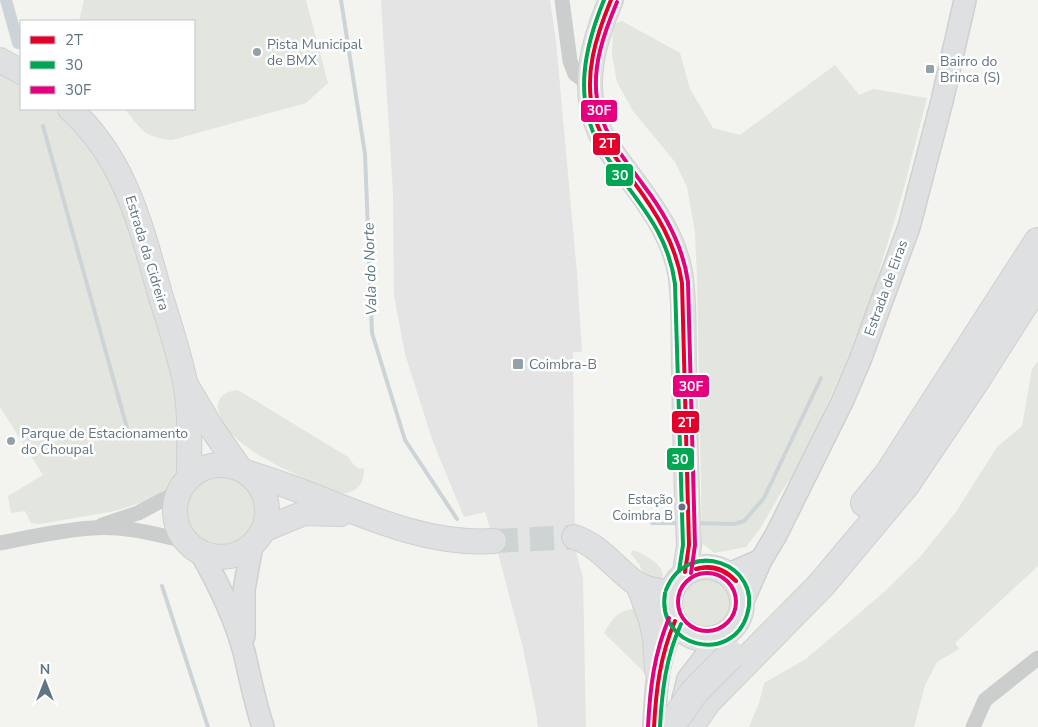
<svg xmlns="http://www.w3.org/2000/svg" width="1038" height="727" font-family="'Nunito Sans',sans-serif">
<rect width="100%" height="100%" fill="#f3f3f0"/>
<polygon fill="#e3e4e3" points="381,0 550,0 556,41 577,274 582,352 573,352 575,548 583,578 586,727 538,727 536,712 523,648 498,553 485,512 464,517 433,442 405,354 394,295 393,193"/>
<g fill="#e2e6de">
<path d="M84,0H306L328,83L306,103L172,140C143,137 142,130 125,109H194V21H79Z"/>
<polygon points="622,21 680,53 690,89 713,128 740,135 835,65 859,95 873,89 927,98 902,195 875,285 846,362 798,468 782,491 761,527 746,547 714,553 702,543 697,278 695,232 687,187 675,162 633,111 617,82 612,55 613,24"/>
<polygon points="0,72 21,85 21,109 54,109 89,144 120,198 173,377 180,435 181,464 169,487 149,500 115,511 40,524 31,523 25,511 11,513 8,496 43,475 0,407"/>
<polygon points="1038,361 1038,566 955,643 959,649 937,662 925,685 914,727 749,727 759,703 764,683 806,659 884,592 920,557 956,512 997,447 1022,426 1032,369"/>
<path d="M238,390L348,457L354,465L359,469L364,468C365,499 335,497 313,486C310,484 309,481 305,479C280,467 217,439 218,405C219,394 229,391 238,390Z"/>
<circle cx="222" cy="509" r="38"/>
<path d="M633,550C645,555 668,565 662,582L647,581L639,564L631,554Z"/>
<circle cx="708" cy="601" r="26"/>
<path d="M634,609L640,616L649,677L604,633C613,619 616,611 634,609Z"/>
</g>
<g fill="none" stroke-linecap="round" stroke-linejoin="round">
<g stroke="#ccd4d7" stroke-width="4">
<polyline points="341,0 365,154 372,333 405,440 457,519"/>
<polyline points="43,126 129,435"/>
<polyline points="652,523 681,523"/>
<polyline points="695,523 734,524 744,521 764,498 821,378"/>
<polyline points="162,586 208,727"/>
</g>
<polyline stroke="#ccd4d7" stroke-width="12" points="6,0 18,43"/>
<polyline stroke="#ced3d4" stroke-width="24" stroke-dasharray="24 12" stroke-linecap="butt" points="494,541 574,537"/>
<g stroke="#cfd0d0" stroke-width="24">
<g id="secondary">
<path d="M201,553C219,585 235,617 244,652C250,677 255,703 263,727"/>
<polyline points="729,574 761,560"/>
<polyline points="743,601 761,560 776,535 842,402 860,360 909,227 942,101 965,0"/>
<polyline points="244,636 244,590 252,545"/>
<polyline points="683,699 688,679 722,635"/>
<path d="M654,727C656,686 657,658 675,621"/>
</g>
</g>
<g stroke="#cfd0cf" stroke-width="26">
<g id="primary">
<path d="M611,0C593,42 580,88 600,132C609,152 625,170 638,188C657,214 674,240 680,272C685,301 683,337 684,367C685,426 686,485 689,545L685,572"/>
<polyline points="0,60 21,72"/>
<path d="M70,109C125,158 141,226 160,294C169,323 179,353 185,382C191,413 189,446 189,477"/>
<polyline points="188,388 211,427 240,469"/>
<circle cx="221" cy="511" r="46"/>
<path d="M248,473C328,495 408,547 494,541"/>
<polyline points="263,530 304,513 340,514"/>
<path d="M574,537C601,546 614,568 637,584C647,590 660,591 671,593"/>
<circle cx="706" cy="603" r="36"/>
<polyline points="638,584 651,620 655,639 657,670"/>
</g>
</g>
<g stroke="#d0d1d0" stroke-width="30">
<g id="highway">
<polyline points="865,503 888,475 1038,242"/>
<polyline points="689,727 707,701 822,584 905,485 975,381 1038,282"/>
</g>
</g>
<g stroke="#cccdcd" stroke-width="15">
<polyline points="562,0 570,61 575,74 590,85"/>
<polyline points="102,525 138,513 178,492"/>
<path d="M0,543C31,537 61,530 92,528C123,525 155,534 185,541"/>
<polyline points="973,727 985,700 1038,658"/>
</g>
<use href="#secondary" stroke="#dfe0e1" stroke-width="21"/>
<use href="#primary" stroke="#dfe0e1" stroke-width="24"/>
<use href="#highway" stroke="#dfe0e1" stroke-width="28"/>
<g stroke="#d0d1d0" stroke-width="30" stroke-linecap="butt">
<polyline id="highway-bridge" points="670,727 694,692 731,655"/>
</g>
<use href="#highway-bridge" stroke="#dfe0e1" stroke-width="28"/>
<g stroke="#fff" stroke-width="8">
<g id="bus-1">
<path d="M611,0C596,36 583,76 594,115C601,140 617,160 633,181C656,212 676,244 682,283L689,545L685,572"/>
<path d="M696,569C712,564 725,569 736,581"/>
<path d="M696,569C712,565 725,570 736,581"/>
<path d="M654,727C656,690 660,656 675,621"/>
</g>
</g>
<g stroke="#fff" stroke-width="8">
<g id="bus-2">
<path d="M604,0C585,46 573,98 599,144C627,194 667,223 675,284L683,545L679,571"/>
<path d="M665,593C656,648 732,665 747,615C763,564 688,536 666,590"/>
<path d="M660,727C662,690 666,657 681,624"/>
</g>
</g>
<g stroke="#fff" stroke-width="8">
<g id="bus-3">
<path d="M617,2C604,33 592,66 597,99C602,134 624,158 644,186C666,215 683,246 688,282L695,545L691,573"/>
<circle cx="707" cy="602" r="29"/>
<path d="M648,727C650,688 654,654 669,618"/>
</g>
</g>
<use href="#bus-1" stroke="#e4002b" stroke-width="4"/>
<use href="#bus-2" stroke="#00a651" stroke-width="4"/>
<use href="#bus-3" stroke="#e5007d" stroke-width="4"/>
</g>
<g fill="#94a0a8" stroke="#fff" stroke-width="2">
<circle cx="257" cy="52" r="5"/>
<rect x="925" y="64" width="10" height="10" rx="2.5"/>
<rect x="512" y="358" width="12" height="12" rx="2.5"/>
<circle cx="11" cy="441" r="5"/>
</g>
<circle fill="#617482" stroke="#fff" stroke-width="2" cx="682" cy="507" r="4.5"/>
<g text-anchor="middle" dominant-baseline="central" stroke-width="5" stroke-linejoin="round" paint-order="stroke">
<g font-size="13" fill="#617482" stroke="#fff" text-anchor="end">
<text x="673" y="500">Estação<tspan x="673" dy="16">Coimbra B</tspan></text>
</g>
<g font-size="14" fill="#617482" stroke="#fff" text-anchor="start">
<text x="267" y="44">Pista Municipal<tspan x="267" dy="16">de BMX</tspan></text>
<text x="940" y="61">Bairro do<tspan x="940" dy="16">Brinca (S)</tspan></text>
<text x="529" y="364">Coimbra-B</text>
<text x="21" y="433">Parque de Estacionamento<tspan x="21" dy="16">do Choupal</tspan></text>
</g>
<g font-size="14" fill="#617482" stroke="#fff">
<text transform="translate(147 253) rotate(73)">Estrada da Cidreira</text>
<text transform="translate(886 288) rotate(-70)">Estrada de Eiras</text>
</g>
<g font-size="15" font-style="italic" fill="#5c7780" stroke="#fff">
<text transform="translate(370 269) rotate(-92)">Vala do Norte</text>
</g>
</g>
<g stroke="#fff" stroke-width="2">
<rect x="580" y="99" width="38" height="24" rx="5" fill="#e5007d"/>
<rect x="592" y="132" width="29" height="24" rx="5" fill="#e4002b"/>
<rect x="605" y="163" width="29" height="24" rx="5" fill="#00a651"/>
<rect x="672" y="374" width="38" height="24" rx="5" fill="#e5007d"/>
<rect x="671" y="410" width="29" height="24" rx="5" fill="#e4002b"/>
<rect x="666" y="447" width="29" height="24" rx="5" fill="#00a651"/>
</g>
<g font-size="14" text-anchor="middle" font-weight="bold" fill="#fff">
<text x="599" y="115">30F</text>
<text x="607" y="148">2T</text>
<text x="620" y="180">30</text>
<text x="691" y="391">30F</text>
<text x="686" y="427">2T</text>
<text x="680" y="464">30</text>
</g>
<rect x="20" y="20" width="175" height="90" fill="#ffffff" stroke="#c0c7cd"/>
<rect x="30" y="36" width="25" height="8" fill="#e4002b" stroke="#c0c7cd"/>
<text x="65" y="45" font-size="15" fill="#617482">2T</text>
<rect x="30" y="61" width="25" height="8" fill="#00a651" stroke="#c0c7cd"/>
<text x="65" y="70" font-size="15" fill="#617482">30</text>
<rect x="30" y="86" width="25" height="8" fill="#e5007d" stroke="#c0c7cd"/>
<text x="65" y="95" font-size="15" fill="#617482">30F</text>
<g transform="translate(45 682)" stroke="#ffffff" stroke-width="4" paint-order="stroke">
<path d="M0-4L9 19L0 12L-9 19Z" fill="#617482"/>
<text y="-8" font-size="14" font-weight="bold" text-anchor="middle" fill="#617482">N</text>
</g>
</svg>
